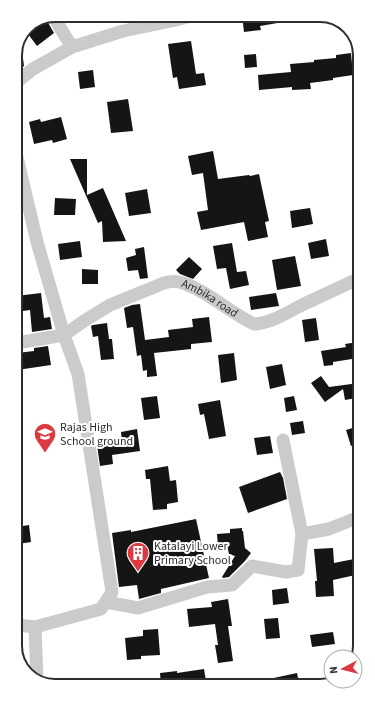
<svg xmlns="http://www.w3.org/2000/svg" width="375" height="701" font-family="'Source Sans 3',sans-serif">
<rect width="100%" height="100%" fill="#fff"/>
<g fill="#151515">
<polygon points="242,15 294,15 295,20 260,26 261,30 244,32"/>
<polygon points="46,19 54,33 37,46 25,30 27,27"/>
<polygon points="191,41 196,74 204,73 206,85 179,89 177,77 173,78 168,44"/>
<polygon points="19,43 21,43 24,66 15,73 15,53"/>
<polygon points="351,53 353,75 333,78 333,80 310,83 311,89 292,90 292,87 259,90 258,75 291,72 290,64 314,62 314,60 336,58 336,55"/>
<polygon points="256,54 257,67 245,68 244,55"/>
<polygon points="93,70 95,87 80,89 78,72"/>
<polygon points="128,99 133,131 111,133 107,102"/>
<polygon points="61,117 67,139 53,143 52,140 34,144 29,122 40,119 41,122"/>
<polygon points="213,151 218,179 249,175 250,176 259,174 269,221 265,222 268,237 248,241 244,222 201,230 197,212 208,210 203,173 192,175 188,156"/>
<polygon points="70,159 87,159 87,195 103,188 126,241 103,242 102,221 98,223"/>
<polygon points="147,189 151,213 129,216 125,193"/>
<polygon points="55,198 76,199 75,215 54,215"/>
<polygon points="310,208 313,224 292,228 290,211"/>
<polygon points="326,239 329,256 311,259 308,243"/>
<polygon points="80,241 82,257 60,260 58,244"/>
<polygon points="232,243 237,272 246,271 249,285 230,289 226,268 217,269 213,246"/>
<polygon points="144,247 148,278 140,279 138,270 128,271 126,258 136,255 135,249"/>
<polygon points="295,256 301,286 277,290 272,260"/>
<polygon points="189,257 202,269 193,279 180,274 176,270"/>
<polygon points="82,269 98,270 98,284 82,284"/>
<polygon points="41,293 44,318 50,317 52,329 32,332 30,310 16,312 16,296"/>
<polygon points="276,293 279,306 251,310 249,297"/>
<polygon points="140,304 145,340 169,337 168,330 193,327 192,319 209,317 212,342 191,344 191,349 154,353 157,376 147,377 147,370 143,371 141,355 137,356 133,327 127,328 124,308 132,305"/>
<polygon points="316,318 319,340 305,342 302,320"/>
<polygon points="107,323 109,339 112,339 114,359 101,360 98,336 93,337 91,326 93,325"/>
<polygon points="358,342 358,358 333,362 333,365 324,366 321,351 346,347 345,344"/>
<polygon points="48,346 51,365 17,370 17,353 34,351 34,348"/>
<polygon points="234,353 237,380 221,383 218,355"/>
<polygon points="282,364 286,385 270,389 266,367"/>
<polygon points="321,376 329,387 359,383 359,393 355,393 356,398 345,400 343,389 325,402 311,383"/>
<polygon points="157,396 160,418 144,420 141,398"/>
<polygon points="294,396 297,410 286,412 284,398"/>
<polygon points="220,400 226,436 209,439 204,414 200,415 198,404"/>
<polygon points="303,421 305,433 292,435 290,423"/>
<polygon points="359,426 359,444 351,446 346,430"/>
<polygon points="137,429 140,451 112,455 113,464 100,466 97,445 122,441 121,432"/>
<polygon points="270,436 273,453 257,455 254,438"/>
<polygon points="168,466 170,481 176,480 178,502 167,504 167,509 153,510 150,479 146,479 145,470"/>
<polygon points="280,472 283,478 287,499 248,513 239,487"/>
<polygon points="196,519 209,578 161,589 161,593 139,599 137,585 119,587 112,533 131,530 131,532"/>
<polygon points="29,525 31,542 18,544 17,527"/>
<polygon points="242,528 242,531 243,531 245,548 251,553 245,561 229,577 223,578 222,577 235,556 229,554 227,545 218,546 217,534 230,533 230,529"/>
<polygon points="333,548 334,563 359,558 360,574 333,580 334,596 316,597 315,581 317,581 314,549"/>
<polygon points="287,588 289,603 273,605 272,590"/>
<polygon points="228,599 232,626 228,626 233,661 218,663 215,645 218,645 215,624 189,627 187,609 212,607 211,602"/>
<polygon points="278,618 280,638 266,639 264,619"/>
<polygon points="158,629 160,655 141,656 141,659 127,660 125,638 143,636 143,630"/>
<polygon points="333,632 335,644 312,647 310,635"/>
<polygon points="204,669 206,681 178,685 161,685 160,673 177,671 177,673"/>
<polygon points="297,673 299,683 269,684 269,679"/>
</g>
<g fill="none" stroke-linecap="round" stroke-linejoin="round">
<g stroke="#cbcbcb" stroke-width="13">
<polyline points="54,16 59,26 72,47"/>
<polyline points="15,83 33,69 72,47 123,31 176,20 195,15"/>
<polyline points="16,153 37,242 64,335 78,374 112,592 101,609 35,627 18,625"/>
<path id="s1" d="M17,343L64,335L84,321L110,305L164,283C170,281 177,281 183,283C209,292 229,312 254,324C272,323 288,312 304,304C322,296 340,287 358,279"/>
<polyline points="302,534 329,529 359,517"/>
<polyline points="106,602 138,608 207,587 232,585 252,566 286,572 298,570 302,534 283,440"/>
<polyline points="35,627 37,681"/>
</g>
</g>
<defs>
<g id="school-pin" transform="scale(1.15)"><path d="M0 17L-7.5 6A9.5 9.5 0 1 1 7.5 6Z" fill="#dc3940" stroke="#fff"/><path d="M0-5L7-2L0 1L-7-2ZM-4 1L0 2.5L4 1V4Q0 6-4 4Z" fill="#fff"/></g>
<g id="building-pin" transform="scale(1.15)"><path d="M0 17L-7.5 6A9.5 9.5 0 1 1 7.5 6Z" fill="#dc3940" stroke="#fff"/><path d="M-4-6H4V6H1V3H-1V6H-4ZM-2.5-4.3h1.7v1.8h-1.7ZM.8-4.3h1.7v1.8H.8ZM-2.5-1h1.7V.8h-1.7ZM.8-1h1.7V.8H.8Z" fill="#fff"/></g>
</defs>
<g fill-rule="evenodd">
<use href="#school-pin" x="45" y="434"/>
<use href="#building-pin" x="138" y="553"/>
</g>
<g text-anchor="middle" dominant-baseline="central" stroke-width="4" stroke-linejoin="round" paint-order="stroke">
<g font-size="12" fill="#2e2e2e" stroke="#fff">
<text stroke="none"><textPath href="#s1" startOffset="211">Ambika road</textPath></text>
</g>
<g font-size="12" fill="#2e2e2e" stroke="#fff" text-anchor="start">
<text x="60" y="427">Rajas High<tspan x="60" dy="14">School ground</tspan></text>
<text x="154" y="546">Katalayi Lower<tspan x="154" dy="14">Primary School</tspan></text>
</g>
</g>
<path d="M0 0H375V701H0ZM55 22H320A33 33 0 0 1 353 55V646A33 33 0 0 1 320 679H55A33 33 0 0 1 22 646V55A33 33 0 0 1 55 22Z" fill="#fff" fill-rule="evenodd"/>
<path fill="none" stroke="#2e2e2e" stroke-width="2" d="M55 22H320A33 33 0 0 1 353 55V646A33 33 0 0 1 320 679H55A33 33 0 0 1 22 646V55A33 33 0 0 1 55 22Z"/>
<g transform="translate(343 669) rotate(263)"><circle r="19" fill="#ffffff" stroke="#ababab"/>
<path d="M0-3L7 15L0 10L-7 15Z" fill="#dc3940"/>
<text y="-6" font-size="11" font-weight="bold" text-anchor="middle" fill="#2e2e2e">N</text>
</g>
</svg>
